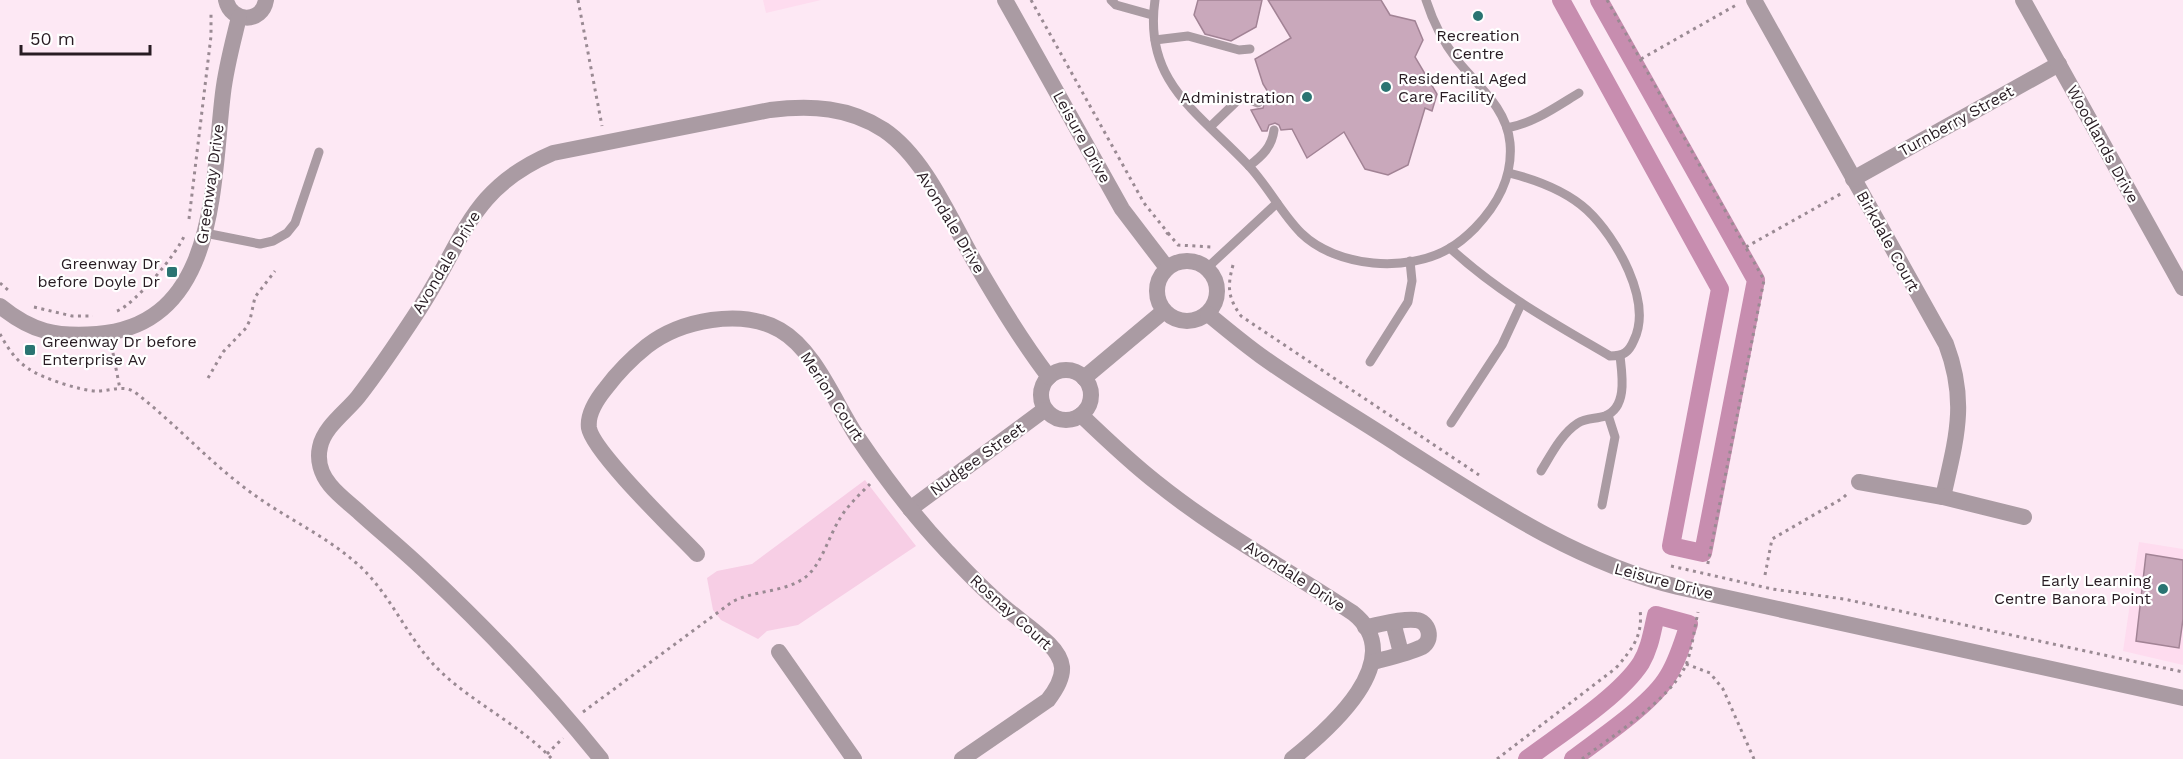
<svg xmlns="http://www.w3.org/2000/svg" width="2183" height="759" font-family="'Work Sans',sans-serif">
<rect width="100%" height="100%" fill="#fde8f4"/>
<g fill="#fedcef">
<polygon points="763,0 821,0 766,13"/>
<polygon points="2139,542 2183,549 2183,665 2123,651"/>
</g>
<polygon fill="#f7cee5" points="865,480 916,546 798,625 767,631 758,639 721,620 713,610 707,578 717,571 752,564"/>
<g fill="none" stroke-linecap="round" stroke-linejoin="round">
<g stroke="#c78daf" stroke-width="18">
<polyline points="1561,0 1720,289 1671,546 1703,553 1756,280 1599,0"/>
<path d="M1527,759C1560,734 1619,697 1641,663C1650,648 1652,632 1656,615L1689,624C1683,641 1678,660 1668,676C1652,704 1599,739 1573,759"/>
</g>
</g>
<g fill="#c9a8bb" stroke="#a28395" stroke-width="1.5">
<polygon points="1198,0 1262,0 1256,27 1231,41 1205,34 1194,15"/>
<polygon points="1268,0 1381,0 1390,15 1415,21 1423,40 1415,57 1437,94 1432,111 1425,108 1408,165 1388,175 1365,169 1344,132 1307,158 1292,129 1281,130 1279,125 1275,123 1269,125 1267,131 1262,131 1251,110 1263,108 1265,102 1262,98 1268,92 1263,84 1255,59 1291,38"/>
<polygon points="2146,554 2183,560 2183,619 2179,648 2136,641"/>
</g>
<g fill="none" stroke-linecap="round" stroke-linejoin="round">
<g stroke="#9a8a93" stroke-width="3" stroke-dasharray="3 4.5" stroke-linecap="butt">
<polyline points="578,0 602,126"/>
<polyline points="1031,0 1144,203 1168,233 1164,236"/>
<polyline points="1607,0 1764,280 1707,568"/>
<polyline points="1641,59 1738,4"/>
<polyline points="189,219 211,36 211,11"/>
<polyline points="1168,233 1178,245 1211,247"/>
<polyline points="1746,247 1844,192"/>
<path d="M1233,265C1227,287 1228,298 1241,316L1479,475"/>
<polyline points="0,283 9,291"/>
<polyline points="34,307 72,316 93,316"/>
<path d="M117,311C135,304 178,253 185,234"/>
<path d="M0,334C7,347 16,361 29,369C42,378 81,391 97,391C111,391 124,384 136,393C177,425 211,464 253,494C286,518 324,535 355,562C391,592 407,640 441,672C475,704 520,725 552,759"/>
<polyline points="113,353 120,389"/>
<polyline points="208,378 223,352 246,328 250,320 255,297 275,271"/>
<polyline points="1671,566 1772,589 1844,599 2183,672"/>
<polyline points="1765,575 1772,539 1843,498 1847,494"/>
<polyline points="1686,664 1710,673 1723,689 1754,759"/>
<path d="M583,712L732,602C754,590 781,593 803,579C821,567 828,538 839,520C847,506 859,495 870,484"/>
<polyline points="547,754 563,738"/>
<path d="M1497,759L1616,668C1633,648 1643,636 1640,609"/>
<path d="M1582,759C1612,736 1668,701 1685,667C1692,651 1694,630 1698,612"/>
</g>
<g stroke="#aa9ba3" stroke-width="9">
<polyline points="1111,0 1116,5 1152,15"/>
<path d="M1155,0C1143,82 1199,113 1248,165C1268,186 1281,213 1301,233C1337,268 1408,273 1450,248C1459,243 1468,235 1475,228C1498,204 1513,177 1510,143C1507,108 1477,85 1457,60C1443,42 1433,22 1426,0"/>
<polyline points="1155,40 1188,36 1239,50 1250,49"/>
<polyline points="1210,127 1239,99 1247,99 1258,103"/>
<path d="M1507,128C1534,123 1556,107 1579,93"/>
<path d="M1249,166C1262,156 1272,147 1274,130"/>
<polyline points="205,233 260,244 273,241 287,233 295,223 319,152"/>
<path d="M1450,248C1500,294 1552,322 1610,356C1624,356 1629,352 1634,340C1653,301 1616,237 1587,210C1565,190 1537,180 1509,173"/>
<polyline points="1207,268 1277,203"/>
<polyline points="1370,362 1408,302 1412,281 1410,261"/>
<polyline points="1451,423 1502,345 1521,304"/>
<path d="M1541,471C1551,455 1561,434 1578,423C1586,418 1596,419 1605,416C1628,407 1622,374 1620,356"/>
<polyline points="1602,505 1615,437 1608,415"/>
</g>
<g stroke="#aa9ba3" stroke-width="16">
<path d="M1754,0L1946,344C1968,402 1956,439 1943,497"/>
<polyline points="1853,179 2059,64"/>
<circle cx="1066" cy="395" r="25"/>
<polyline points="1084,378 1164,311"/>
<path d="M1081,415C1106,439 1130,462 1157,483C1218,532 1288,570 1353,613C1411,659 1328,730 1292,759"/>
<polyline points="1859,482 1943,497 2024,517"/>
<polyline points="910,509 1044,410"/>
<path d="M697,554C676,532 593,452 589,428C587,414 597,399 606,388C618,372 632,358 647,346C681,320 741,308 780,330C815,350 835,403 856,435C883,475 912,514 945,549C964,569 982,589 1003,606C1018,619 1035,630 1049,644C1055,650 1061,658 1062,667C1063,679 1055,691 1048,700L962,759"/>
<polyline points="1393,622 1401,653"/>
<path d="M1365,627C1380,625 1400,618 1416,620C1429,621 1434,640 1422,647C1407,654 1388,658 1373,662"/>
<polyline points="779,652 854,759"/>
<path d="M601,759C547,692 487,629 424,570C403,550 381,532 360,513C350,504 338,495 330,485C321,474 317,460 320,447C324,427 346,412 358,397C379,370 399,340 418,311C464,242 468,189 553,153L770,110C811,105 849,107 884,130C924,157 949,216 972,257C996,299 1020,339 1049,377"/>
</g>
<g stroke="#aa9ba3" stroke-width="16">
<path d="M226,0C231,23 262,24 266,0"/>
<polyline points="1005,0 1122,209 1167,268"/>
<polyline points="2023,0 2183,288"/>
<circle cx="1187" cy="291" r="30"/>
<path d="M0,306C32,332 56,337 97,334C219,325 212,181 223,93C226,67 233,42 239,17"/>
<path d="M1208,314C1225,328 1243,343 1261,356C1307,389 1356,417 1403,448C1491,504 1576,562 1678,587L2183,698"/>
</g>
</g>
<g fill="#2a7472" stroke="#fff" stroke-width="2">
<circle cx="1478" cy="16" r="6"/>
<circle cx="1386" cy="87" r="6"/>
<circle cx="1307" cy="97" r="6"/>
<rect x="166" y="266" width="12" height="12" rx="3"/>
<rect x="24" y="344" width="12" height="12" rx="3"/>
<circle cx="2163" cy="589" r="6"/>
</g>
<g text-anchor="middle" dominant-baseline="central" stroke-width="4.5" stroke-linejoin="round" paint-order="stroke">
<g font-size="16" fill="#281c23" stroke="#fff" text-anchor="end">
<text x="1478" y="35" text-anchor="middle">Recreation<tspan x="1478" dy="18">Centre</tspan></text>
<text x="1398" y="78" text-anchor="start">Residential Aged<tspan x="1398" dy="18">Care Facility</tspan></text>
<text x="1295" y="97">Administration</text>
<text x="160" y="263">Greenway Dr<tspan x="160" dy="18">before Doyle Dr</tspan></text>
<text x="42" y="341" text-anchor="start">Greenway Dr before<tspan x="42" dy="18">Enterprise Av</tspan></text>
<text x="2151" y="580">Early Learning<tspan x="2151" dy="18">Centre Banora Point</tspan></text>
</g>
<g font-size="16" fill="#281c23" stroke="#fff">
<text transform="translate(1956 121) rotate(-29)">Turnberry Street</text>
<text transform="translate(1082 137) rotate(61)">Leisure Drive</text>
<text transform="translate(2103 144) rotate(61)">Woodlands Drive</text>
<text transform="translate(210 184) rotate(-82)">Greenway Drive</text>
<text transform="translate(951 222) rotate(59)">Avondale Drive</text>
<text transform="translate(1888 241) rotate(61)">Birkdale Court</text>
<text transform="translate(446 262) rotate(-59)">Avondale Drive</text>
<text transform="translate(832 396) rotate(57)">Merion Court</text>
<text transform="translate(977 459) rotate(-36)">Nudgee Street</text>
<text transform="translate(1295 576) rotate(33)">Avondale Drive</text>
<text transform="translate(1664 581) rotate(15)">Leisure Drive</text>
<text transform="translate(1011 612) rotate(42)">Rosnay Court</text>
</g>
</g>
<path d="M21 45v9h129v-9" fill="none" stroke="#281c23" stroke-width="3"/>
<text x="30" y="45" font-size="18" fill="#281c23" stroke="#ffffff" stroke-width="4.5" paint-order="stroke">50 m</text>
</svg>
